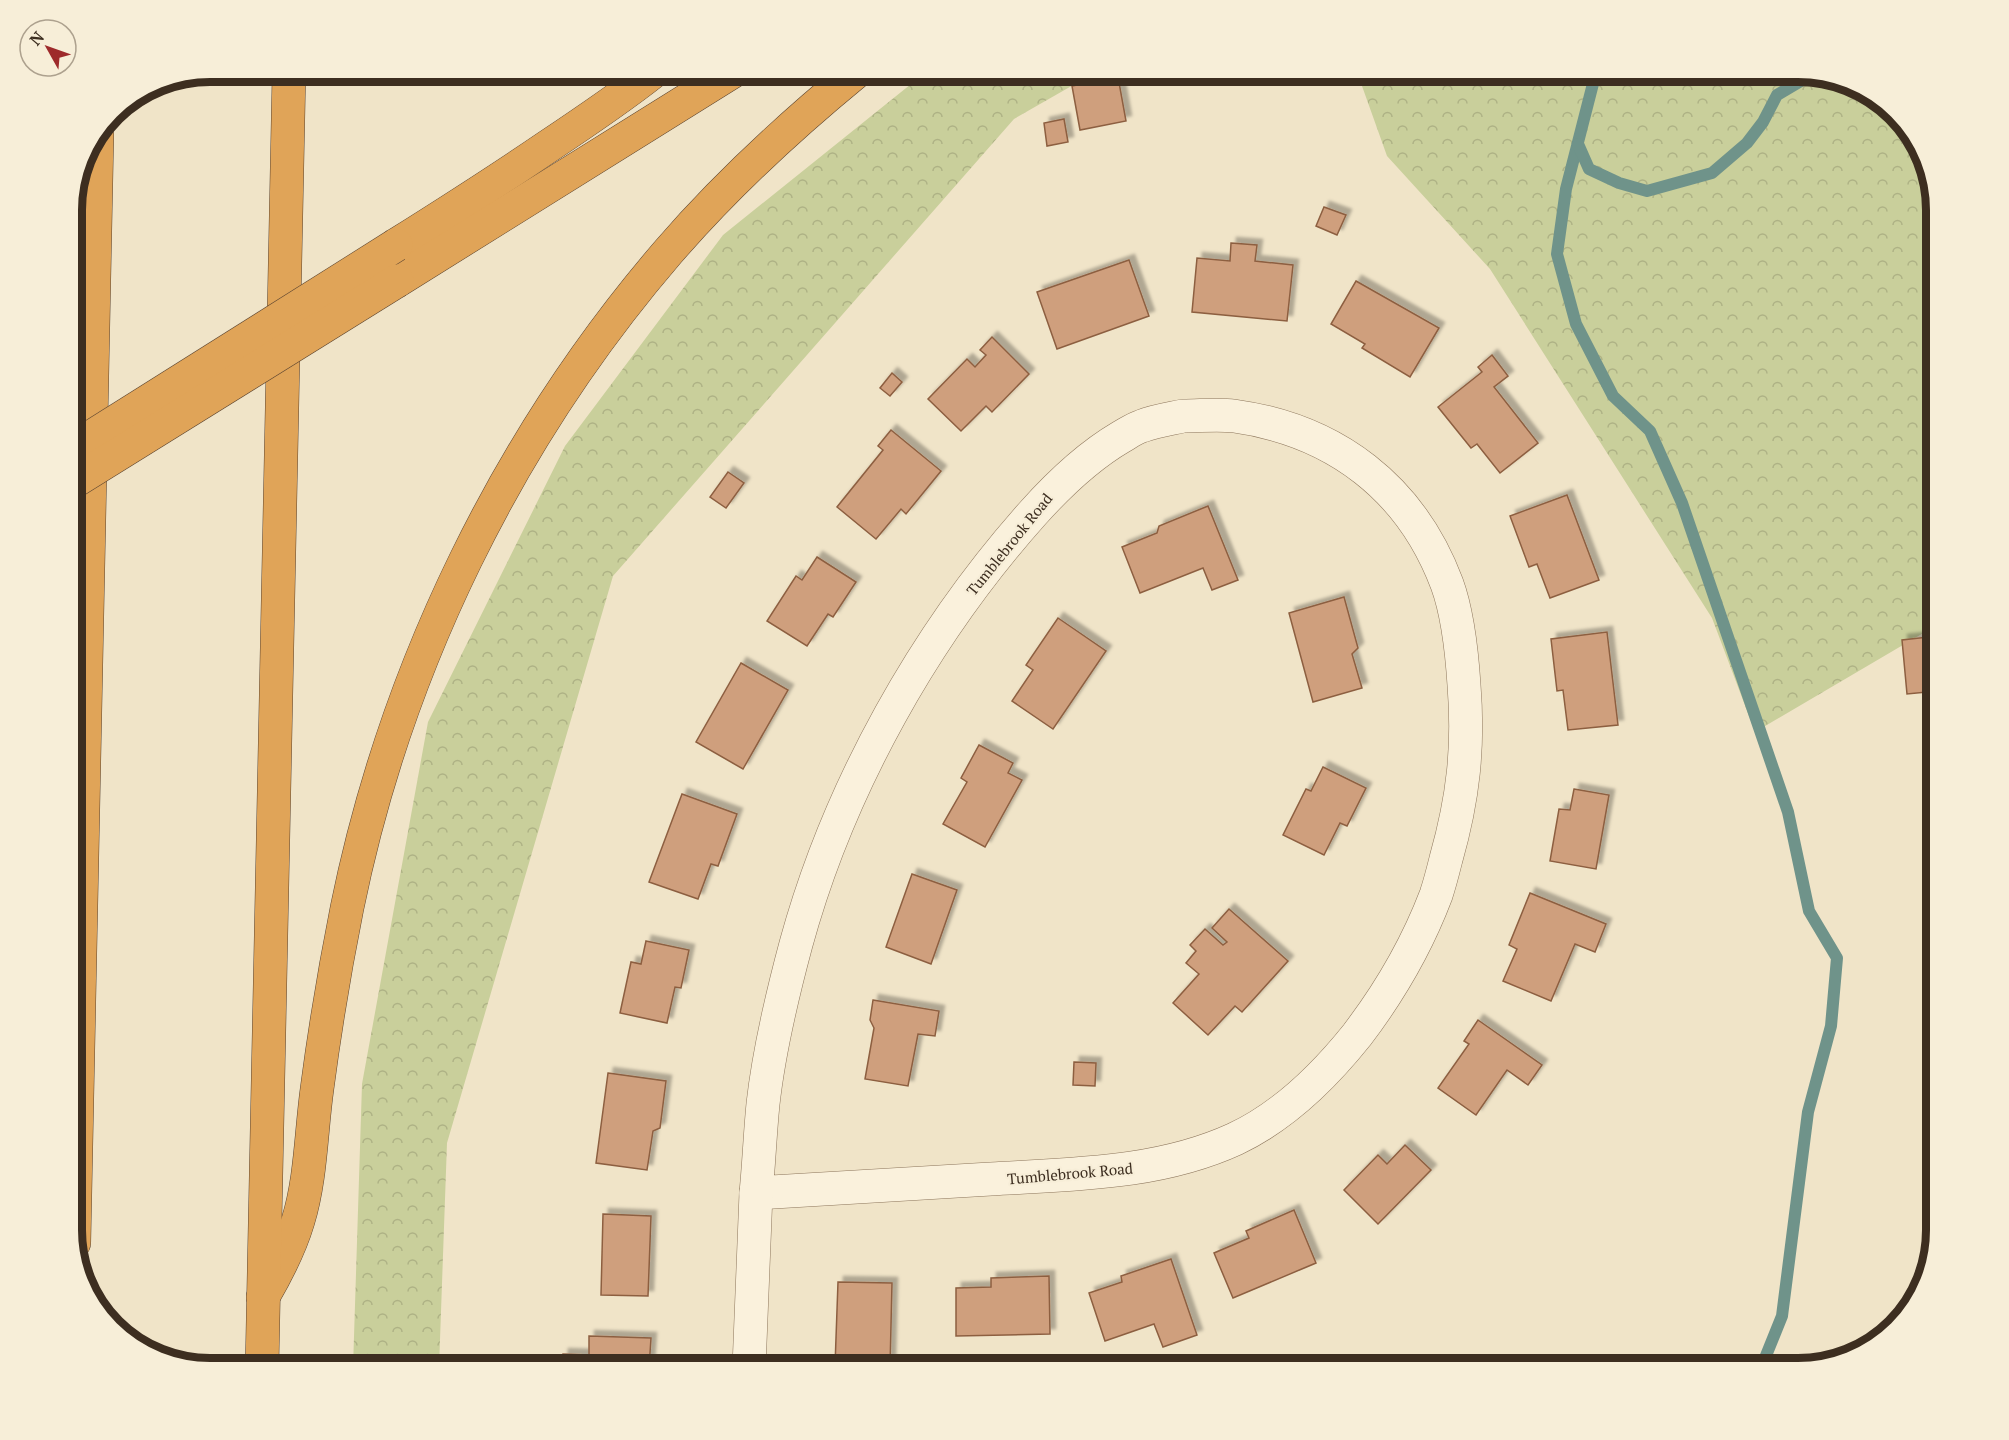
<svg xmlns="http://www.w3.org/2000/svg" width="2009" height="1440" font-family="'PT Serif',serif">
<defs>
<pattern id="forest-crowns" width="20" height="18" patternUnits="userSpaceOnUse" patternTransform="scale(1.5)"><rect width="20" height="18" fill="#c9cf9b"/><path d="M2 6a3 3 0 1 1 6 0M12 15a3 3 0 1 1 6 0" fill="none" stroke="#aeb285"/></pattern>
<filter id="shadow"><feDropShadow dx="5.5" dy="-5.5" stdDeviation="1.5" flood-color="#0004"/></filter>
</defs>
<rect width="100%" height="100%" fill="#f0e4c8"/>
<g fill="url(#forest-crowns)">
<polygon points="926,72 1096,72 1014,119 613,576 447,1143 439,1368 353,1368 362,1084 428,722 565,446 723,235"/>
<polygon points="1357,72 1799,72 1883,100 1923,149 1937,210 1937,625 1755,732 1712,618 1490,269 1387,156"/>
</g>
<g fill="none" stroke-linecap="round" stroke-linejoin="round">
<g stroke="#6f938a" stroke-width="12">
<polyline points="1596,72 1566,189 1557,254 1576,324 1613,396 1650,431 1682,503 1788,812 1809,911 1837,958 1831,1026 1808,1112 1782,1316 1761,1368"/>
<polyline points="1578,144 1589,169 1619,183 1647,191 1712,173 1747,143 1763,122 1777,95 1804,79 1818,78"/>
</g>
</g>
<g fill="#cf9f7d" stroke="#8d5f41" stroke-width="1.5" filter="url(#shadow)">
<polygon points="1118,77 1126,121 1080,130 1072,86"/>
<polygon points="1064,119 1068,142 1047,146 1044,123"/>
<polygon points="1324,207 1346,215 1337,235 1316,226"/>
<polygon points="1231,243 1257,245 1255,261 1293,265 1287,321 1192,312 1197,258 1230,261"/>
<polygon points="1129,260 1149,316 1057,349 1037,292"/>
<polygon points="1356,281 1439,328 1410,377 1362,348 1365,344 1331,324"/>
<polygon points="992,337 1029,374 992,412 986,406 961,431 928,399 967,359 975,367 986,355 980,350"/>
<polygon points="1492,355 1508,376 1494,387 1538,443 1500,473 1477,444 1471,448 1438,407 1482,372 1478,367"/>
<polygon points="892,373 902,382 890,396 880,388"/>
<polygon points="891,430 941,471 906,514 901,509 876,539 837,507 883,450 878,446"/>
<polygon points="728,472 744,483 726,508 710,497"/>
<polygon points="1567,495 1599,580 1550,598 1537,564 1529,567 1510,516"/>
<polygon points="1208,506 1238,580 1212,590 1203,568 1140,593 1122,547 1157,533 1159,526"/>
<polygon points="817,557 856,582 833,617 828,614 807,646 767,621 796,576 802,580"/>
<polygon points="1344,597 1358,648 1352,654 1362,688 1313,702 1289,613"/>
<polygon points="1058,618 1106,651 1053,729 1012,701 1033,670 1026,665"/>
<polygon points="1607,632 1618,725 1568,730 1563,690 1557,691 1551,639"/>
<polygon points="1937,636 1937,691 1907,694 1902,640"/>
<polygon points="741,663 788,690 743,769 696,742"/>
<polygon points="979,745 1013,763 1008,773 1022,780 985,847 943,824 967,782 961,778"/>
<polygon points="1323,767 1366,788 1347,826 1340,823 1324,855 1283,835 1306,789 1311,791"/>
<polygon points="1574,789 1609,795 1596,869 1550,861 1559,809 1570,810"/>
<polygon points="682,794 737,814 718,866 711,864 698,899 649,882"/>
<polygon points="912,874 957,890 931,964 886,947"/>
<polygon points="1530,893 1606,924 1595,952 1575,944 1551,1001 1503,981 1517,949 1509,945"/>
<polygon points="1229,909 1288,961 1242,1012 1235,1006 1208,1035 1173,1003 1199,974 1186,963 1196,951 1190,945 1205,929 1223,945 1227,942 1212,928"/>
<polygon points="646,941 689,950 681,988 675,987 667,1023 620,1013 631,962 641,964"/>
<polygon points="873,1000 939,1011 935,1036 918,1034 908,1086 865,1079 874,1028 870,1020"/>
<polygon points="1478,1020 1542,1065 1528,1085 1507,1070 1476,1115 1438,1088 1469,1044 1464,1041"/>
<polygon points="1074,1062 1096,1063 1095,1086 1073,1085"/>
<polygon points="608,1073 666,1081 660,1128 653,1131 647,1170 596,1163"/>
<polygon points="1405,1145 1431,1170 1378,1224 1344,1190 1378,1155 1387,1164"/>
<polygon points="1294,1210 1316,1263 1233,1298 1214,1253 1249,1238 1246,1231"/>
<polygon points="603,1214 651,1216 648,1296 601,1295"/>
<polygon points="1171,1259 1197,1335 1163,1347 1154,1324 1105,1341 1089,1293 1122,1282 1121,1276"/>
<polygon points="1049,1276 1050,1334 956,1336 956,1288 991,1287 991,1278"/>
<polygon points="838,1282 892,1283 890,1367 835,1366"/>
<polygon points="589,1336 651,1338 649,1368 562,1368 563,1354 589,1355"/>
</g>
<g fill="none" stroke-linecap="round" stroke-linejoin="round">
<g stroke="#8d765c" stroke-width="34">
<g id="minor">
<path d="M1183,416C1200,416 1218,414 1234,416C1335,430 1411,488 1447,584C1458,614 1462,654 1464,685C1469,748 1463,799 1446,859C1443,871 1440,883 1436,895C1417,945 1389,993 1357,1035C1325,1075 1282,1117 1235,1139C1159,1174 1074,1174 991,1179C913,1184 835,1188 756,1193C759,1163 760,1134 763,1104C769,1050 782,996 796,944C839,787 925,634 1033,513C1059,484 1087,457 1121,437C1128,433 1135,428 1142,426C1155,421 1169,419 1183,416Z"/>
<polyline points="749,1368 756,1193"/>
</g>
</g>
<g stroke="#5b4430" stroke-width="34">
<g id="motorway">
<path d="M396,245C447,213 497,181 547,147C583,123 619,99 653,72"/>
<polyline points="397,281 732,72"/>
<polyline points="74,1243 97,135"/>
<path d="M263,1297C277,1273 290,1248 298,1221C311,1179 311,1132 317,1089C325,1028 335,968 347,908C396,667 508,438 668,252C725,186 789,127 856,72"/>
<polyline points="262,1368 289,72"/>
</g>
</g>
<use href="#minor" stroke="#faf1dc" stroke-width="33"/>
<use href="#motorway" stroke="#e0a458" stroke-width="33"/>
<g stroke="#5b4430" stroke-width="34" stroke-linecap="butt">
<g id="motorway-bridge">
<polyline points="72,449 396,245"/>
<polyline points="72,483 397,281"/>
</g>
</g>
<use href="#motorway-bridge" stroke="#e0a458" stroke-width="33"/>
</g>
<g text-anchor="middle" dominant-baseline="central" stroke-width="4.5" stroke-linejoin="round" paint-order="stroke">
<g font-size="15" fill="#3d2e20" stroke="#f7eed8">
<text transform="translate(1009 544) rotate(-51)">Tumblebrook Road</text>
<text transform="translate(1070 1173) rotate(-5)">Tumblebrook Road</text>
</g>
</g>
<path d="M0 0H2009V1440H0ZM210 82H1798A128 128 0 0 1 1926 210V1230A128 128 0 0 1 1798 1358H210A128 128 0 0 1 82 1230V210A128 128 0 0 1 210 82Z" fill="#f7eed8" fill-rule="evenodd"/>
<path fill="none" stroke="#3d2e20" stroke-width="8" d="M210 82H1798A128 128 0 0 1 1926 210V1230A128 128 0 0 1 1798 1358H210A128 128 0 0 1 82 1230V210A128 128 0 0 1 210 82Z"/>
<g transform="translate(48 48) rotate(310)"><circle r="28" fill="#f7eed8" stroke="#ada18e" stroke-width="1.5"/>
<path d="M0-4.5L10 22L0 15L-10 22Z" fill="#9e2a2b"/>
<text y="-9" font-size="16" font-weight="bold" text-anchor="middle" fill="#3d2e20">N</text>
</g>
</svg>
